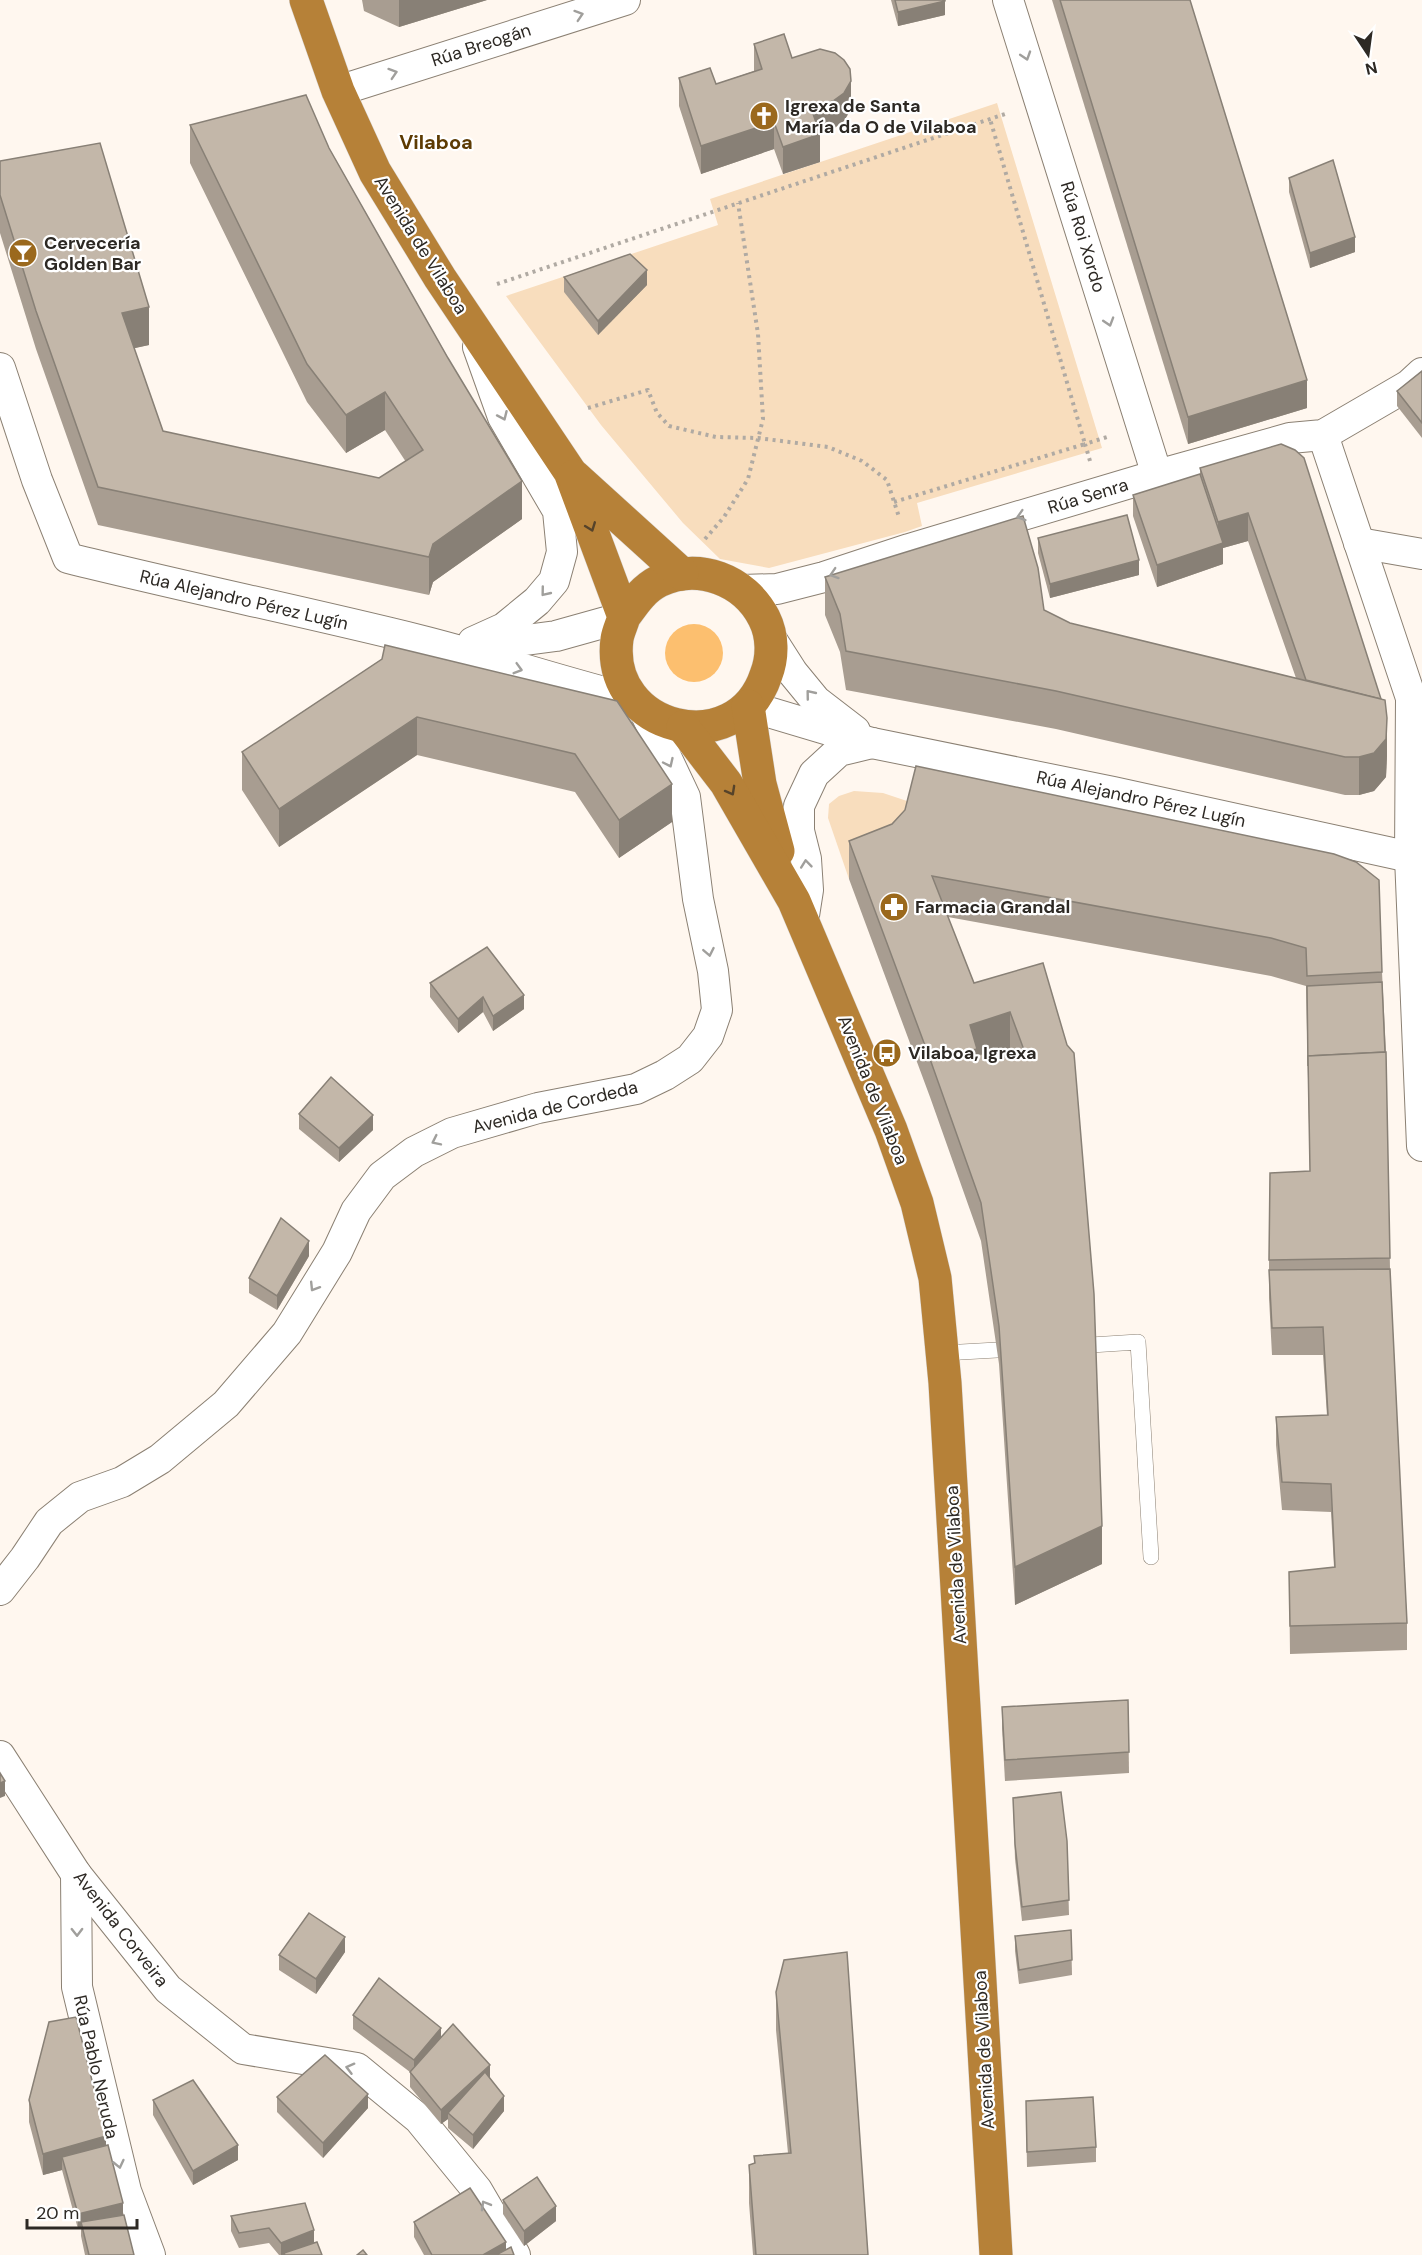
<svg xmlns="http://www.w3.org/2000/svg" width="1422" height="2255" font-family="'DM Sans',sans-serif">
<rect width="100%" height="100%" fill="#fff7ef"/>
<g fill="#f8ddbd">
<polygon points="997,103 1102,448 917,503 922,526 905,532 769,568 720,559 683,523 601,425 506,296 718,225 710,199"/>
<polygon points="854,791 883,793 916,804 849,879 828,818 829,804 839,796"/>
</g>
<circle fill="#fcbf6f" cx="694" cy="653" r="29"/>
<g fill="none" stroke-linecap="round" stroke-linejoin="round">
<g stroke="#8b8073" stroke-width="16">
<g id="lane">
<polyline points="1075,1346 1138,1342 1151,1557"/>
<polyline points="943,1353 1015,1349"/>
</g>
</g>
<g stroke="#8b8073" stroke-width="32">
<g id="street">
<polyline points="1008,0 1157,475"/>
<polyline points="338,91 625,0"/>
<path d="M0,368L37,480L68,558C184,587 302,611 419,640C491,658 562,682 634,700"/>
<polyline points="1323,435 1411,698 1410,857 1422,1146"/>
<polyline points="1359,543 1422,554"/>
<polyline points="742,590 777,589 824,577 909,549 1157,475 1290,438 1323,435 1409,385 1422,373"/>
<polyline points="770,637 793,673 816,701 855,731"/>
<polyline points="473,642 504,628 537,601 554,581 562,552 558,511 503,417 478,347"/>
<polyline points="483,642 518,641 556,636 624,617"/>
<polyline points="748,706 872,743 1113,792 1410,857"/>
<polyline points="803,922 808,890 806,859 799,831 799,806 814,774 839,751 872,743"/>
<polyline points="0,1590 25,1558 49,1522 80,1497 122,1482 160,1459 226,1404 287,1333 337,1252 356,1211 382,1176 414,1152 452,1133 538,1108 636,1089 665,1075 690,1059 708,1036 717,1010 713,971 698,899 685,797 644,710"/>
<polyline points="0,1756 76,1874 168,1989 243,2049 357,2068 419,2119 477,2190 515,2255"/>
<polyline points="76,1874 77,1987 126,2191 150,2255"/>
</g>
</g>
<g stroke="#d9d8d8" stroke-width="34">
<g id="highway">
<path d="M306,0L338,91L375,172L440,278L570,472L624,617C622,624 618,632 617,639C605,731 737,763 766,675C773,657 773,636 764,618C745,580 698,562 659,581C643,589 634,603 624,617"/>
<polyline points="574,476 682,574"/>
<polyline points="748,706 760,784 778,851"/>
<polyline points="683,727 726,783 794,901 891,1130 917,1203 935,1278 945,1383 996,2255"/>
</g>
</g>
<g stroke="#b0aaa3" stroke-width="4" stroke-dasharray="3 4.5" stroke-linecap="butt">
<polyline points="497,284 1008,113"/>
<polyline points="588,408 648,390 657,413 669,426 716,437 758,438 828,447 862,461 887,480 899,517"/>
<polyline points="1090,461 1085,444 1110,436"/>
<polyline points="894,502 1085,444 990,119"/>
<polyline points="705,539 724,517 748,479 763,419 758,334 738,203"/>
</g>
<use href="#lane" stroke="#fff" stroke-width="15"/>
<use href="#street" stroke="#fff" stroke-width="30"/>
<use href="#highway" stroke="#b68138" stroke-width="33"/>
</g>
<g fill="#a89d91">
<polygon points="362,0 487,0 399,27 364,11"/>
<polygon points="891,0 945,0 945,15 898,26"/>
<polygon points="1052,0 1190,0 1307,408 1188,444"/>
<polygon points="754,44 792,58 851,109 844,121 833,129 819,133 820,162 783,174 774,149 701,174 679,106 679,78 716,84 754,71"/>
<polygon points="190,125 329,148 448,358 522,519 433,582 429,595 98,525 36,349 0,233 0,161 149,345 134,348 163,431 379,478 406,462 385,430 346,453 307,402 190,163"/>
<polygon points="1289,178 1355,252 1310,268 1289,192"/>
<polygon points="564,277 647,285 598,335 564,292"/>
<polygon points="1422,371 1422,438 1397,406 1397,391"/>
<polygon points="1281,444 1387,756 1386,777 1374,791 1359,795 1345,795 1056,729 846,690 840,652 825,615 825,577 1044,610 1070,623 1296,678 1248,541 1223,548 1223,564 1157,587 1133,516 1133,495 1200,474 1200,468"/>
<polygon points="1038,538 1139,575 1050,598 1038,553"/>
<polygon points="382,659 617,701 672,822 619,858 575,792 417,755 279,847 242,790 242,752"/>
<polygon points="905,810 1382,972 1386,1052 1390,1269 1407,1623 1407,1650 1290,1654 1289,1572 1334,1567 1331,1512 1282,1510 1276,1445 1276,1417 1327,1416 1323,1355 1272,1355 1269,1298 1269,1260 1310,1171 1306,986 1271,976 948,917 974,983 1043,963 1102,1564 1015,1605 999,1364 981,1241 930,1097 849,879 849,841 892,824"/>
<polygon points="430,983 524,1009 493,1031 483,1012 458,1033 430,997"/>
<polygon points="299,1114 373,1130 339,1162 299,1129"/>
<polygon points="309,1256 277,1310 249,1293 249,1278"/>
<polygon points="1128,1700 1129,1773 1005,1781 1002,1728 1002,1707"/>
<polygon points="1013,1798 1067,1841 1069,1915 1022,1921 1015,1859"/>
<polygon points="1071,1930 1072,1975 1019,1984 1015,1951 1015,1936"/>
<polygon points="345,1952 316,1994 279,1970 279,1955"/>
<polygon points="776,1992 868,2255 753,2255 749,2203 749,2165 754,2163 754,2156 788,2153 776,2030"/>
<polygon points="353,2015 441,2038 490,2079 504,2111 473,2149 448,2128 448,2119 441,2124 410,2087 410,2072 353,2029"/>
<polygon points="277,2097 368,2108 323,2158 277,2112"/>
<polygon points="29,2100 106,2146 134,2255 85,2255 81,2236 81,2228 78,2229 62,2170 43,2175 29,2122"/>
<polygon points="153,2100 238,2160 193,2185 153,2115"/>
<polygon points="1026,2116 1096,2147 1096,2162 1027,2167"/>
<polygon points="503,2200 556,2221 524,2246 503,2214"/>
<polygon points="231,2216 314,2243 322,2255 279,2255 269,2243 239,2248 231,2231"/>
<polygon points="414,2222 506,2250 514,2255 424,2255 414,2237"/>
</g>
<g fill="#888076">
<polygon points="399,0 487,0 399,27"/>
<polygon points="945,1 945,15 898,26 898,12"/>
<polygon points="851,81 851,109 844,121 833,129 811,136 811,108"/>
<polygon points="774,122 774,149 701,174 701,146"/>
<polygon points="820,134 820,162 783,174 783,147"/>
<polygon points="1355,237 1355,252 1310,268 1310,253"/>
<polygon points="647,270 647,285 598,335 598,321"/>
<polygon points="149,307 149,345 122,351 122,313"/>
<polygon points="1307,380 1307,408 1188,444 1188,417"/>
<polygon points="385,392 385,430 346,453 346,415"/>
<polygon points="522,481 522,519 433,582 429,595 429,557 433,544"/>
<polygon points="1248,513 1248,541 1223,548 1223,564 1157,587 1157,565 1218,544 1218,522"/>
<polygon points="1139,560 1139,575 1050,598 1050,584"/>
<polygon points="417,717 417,755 279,847 279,809"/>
<polygon points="1387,718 1387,756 1386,777 1374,791 1359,795 1359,757"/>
<polygon points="672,784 672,822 619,858 619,820"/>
<polygon points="524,995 524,1009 493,1031 493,1016"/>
<polygon points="483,997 483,1012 458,1033 458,1019"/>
<polygon points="1010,1012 1010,1050 977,1060 938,1058 970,1025"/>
<polygon points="373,1115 373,1130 339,1162 339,1148"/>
<polygon points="309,1241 309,1256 277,1310 277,1296"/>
<polygon points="1102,1526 1102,1564 1015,1605 1015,1567"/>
<polygon points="5,1781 5,1796 0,1798 0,1783"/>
<polygon points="345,1937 345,1952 316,1994 316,1979"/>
<polygon points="441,2028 441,2043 414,2075 414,2060"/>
<polygon points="490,2065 490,2079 448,2113 448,2119 441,2124 441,2110"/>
<polygon points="368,2094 368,2108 323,2158 323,2143"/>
<polygon points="504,2096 504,2111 473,2149 473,2135"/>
<polygon points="106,2136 106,2157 62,2157 62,2170 43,2175 43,2154"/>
<polygon points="238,2145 238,2160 193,2185 193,2171"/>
<polygon points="123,2203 123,2218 81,2222 81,2228 78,2229 78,2214"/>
<polygon points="556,2206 556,2221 524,2246 524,2231"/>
<polygon points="314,2230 314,2244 284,2253 284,2255 281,2255 281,2243"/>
<polygon points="506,2242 506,2255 483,2255"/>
</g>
<g fill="#c3b7a9" stroke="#888076" stroke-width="1.5" fill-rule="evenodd">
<polygon points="895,0 945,0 945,1 898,12"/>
<polygon points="1060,0 1190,0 1307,380 1188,417"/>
<polygon points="784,34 792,58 820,49 835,53 844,60 850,69 851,81 844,93 833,101 811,108 820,134 783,147 774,122 701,146 679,78 710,68 716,84 762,69 754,44"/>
<polygon points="306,95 329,148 448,358 522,481 433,544 429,557 98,487 36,311 0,195 0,161 100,143 149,307 122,313 163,431 379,478 423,450 385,392 346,415 307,364 190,125"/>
<polygon points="1333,160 1355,237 1310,253 1289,178"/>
<polygon points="630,254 647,270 598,321 564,277"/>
<polygon points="1422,371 1422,423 1397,391"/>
<polygon points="1281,444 1295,450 1304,458 1381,699 1306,680 1248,513 1218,522 1200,468"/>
<polygon points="1200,474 1223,543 1157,565 1133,495"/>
<polygon points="1127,515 1139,560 1050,584 1038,538"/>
<polygon points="1023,516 1038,568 1044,610 1070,623 1385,700 1387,718 1386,739 1374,753 1359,757 1345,757 1056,691 846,651 840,614 825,577"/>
<polygon points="385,645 617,701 672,784 619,820 575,754 417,717 279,809 242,752 382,659"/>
<path d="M916,766L1334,854L1356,862L1379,880L1382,972L1307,976L1306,948L1271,938L932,876L974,983L1043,963L1067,1045L1074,1053L1094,1294L1102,1526L1015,1567L999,1326L981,1203L930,1059L849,841L892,824L905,810ZM1010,1012L1024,1050L938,1058L977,1049L970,1025Z"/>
<polygon points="487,947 524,995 493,1016 483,997 458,1019 430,983"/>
<polygon points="1382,982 1385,1052 1308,1056 1308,1066 1307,986"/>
<polygon points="1386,1052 1390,1258 1269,1260 1270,1173 1310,1171 1308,1056"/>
<polygon points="331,1077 373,1115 339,1148 299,1114"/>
<polygon points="281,1218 309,1241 277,1296 249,1278"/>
<polygon points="1390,1269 1407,1623 1290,1626 1289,1572 1335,1567 1331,1484 1282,1482 1276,1417 1328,1415 1323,1327 1272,1328 1269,1270"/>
<polygon points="1128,1700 1129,1752 1005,1760 1002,1707"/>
<polygon points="0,1773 5,1781 0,1783"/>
<polygon points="1061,1792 1067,1841 1069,1900 1022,1907 1015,1844 1013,1798"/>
<polygon points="309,1913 345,1937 316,1979 279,1955"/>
<polygon points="1071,1930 1072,1960 1019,1970 1015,1936"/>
<polygon points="847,1952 868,2255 756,2255 749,2165 755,2163 754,2156 791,2153 776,1992 784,1960"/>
<polygon points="379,1978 441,2028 414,2060 353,2015"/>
<polygon points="76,2017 106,2136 43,2154 29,2100 49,2022"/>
<polygon points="453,2024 490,2065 441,2110 410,2072"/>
<polygon points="325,2055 368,2094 323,2143 277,2097"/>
<polygon points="485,2072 504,2096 473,2135 448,2113"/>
<polygon points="193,2080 238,2145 193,2171 153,2100"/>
<polygon points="1093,2097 1096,2147 1027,2152 1026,2101"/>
<polygon points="108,2145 123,2203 78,2214 62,2157"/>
<polygon points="537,2177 556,2206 524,2231 503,2200"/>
<polygon points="470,2188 506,2242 483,2255 432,2255 414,2222"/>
<polygon points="305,2203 314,2230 281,2243 269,2228 239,2233 231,2216"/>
<polygon points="124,2215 134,2255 89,2255 81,2222"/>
<polygon points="317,2242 322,2255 285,2255 284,2253"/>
<polygon points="511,2247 514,2255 496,2255"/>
<polygon points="363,2250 367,2255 357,2255"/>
</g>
<defs><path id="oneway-chevron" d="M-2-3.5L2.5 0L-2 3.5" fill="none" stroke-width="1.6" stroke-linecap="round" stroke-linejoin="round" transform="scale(1.5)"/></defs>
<g stroke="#a09f9c">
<use href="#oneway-chevron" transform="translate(579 15) rotate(-18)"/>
<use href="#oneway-chevron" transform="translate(1026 56) rotate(72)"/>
<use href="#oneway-chevron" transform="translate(393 73) rotate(-18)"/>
<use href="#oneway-chevron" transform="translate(1109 322) rotate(73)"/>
<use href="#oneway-chevron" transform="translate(503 416) rotate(66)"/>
<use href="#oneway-chevron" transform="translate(1021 516) rotate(163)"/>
<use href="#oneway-chevron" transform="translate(834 574) rotate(162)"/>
<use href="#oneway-chevron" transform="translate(545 592) rotate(129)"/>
<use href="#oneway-chevron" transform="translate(518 669) rotate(16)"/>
<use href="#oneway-chevron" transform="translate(810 694) rotate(-129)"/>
<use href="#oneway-chevron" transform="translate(669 763) rotate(65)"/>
<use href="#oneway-chevron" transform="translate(806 864) rotate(-96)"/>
<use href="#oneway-chevron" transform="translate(709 952) rotate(79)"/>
<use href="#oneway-chevron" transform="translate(436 1141) rotate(154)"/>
<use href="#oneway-chevron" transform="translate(314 1287) rotate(122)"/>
<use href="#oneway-chevron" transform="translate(77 1932) rotate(89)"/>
<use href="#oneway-chevron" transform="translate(350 2068) rotate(-165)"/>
<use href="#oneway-chevron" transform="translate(119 2164) rotate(77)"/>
<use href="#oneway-chevron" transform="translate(485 2205) rotate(-120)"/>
</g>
<g stroke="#56432a">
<use href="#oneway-chevron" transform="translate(591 527) rotate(69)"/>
<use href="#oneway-chevron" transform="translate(731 791) rotate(61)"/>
</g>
<defs>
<g id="church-disc" transform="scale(1.5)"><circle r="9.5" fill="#9b691d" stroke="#fff"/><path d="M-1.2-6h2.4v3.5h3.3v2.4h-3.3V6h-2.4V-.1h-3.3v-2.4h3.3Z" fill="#fff"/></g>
<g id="bar-disc" transform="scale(1.5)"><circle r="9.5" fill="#9b691d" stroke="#fff"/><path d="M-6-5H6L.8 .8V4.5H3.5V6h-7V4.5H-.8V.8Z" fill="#fff"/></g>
<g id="pharmacy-disc" transform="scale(1.5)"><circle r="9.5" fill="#9b691d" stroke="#fff"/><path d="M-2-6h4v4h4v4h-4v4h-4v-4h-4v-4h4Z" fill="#fff"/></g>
<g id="bus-disc" transform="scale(1.5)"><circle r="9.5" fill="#9b691d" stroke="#fff"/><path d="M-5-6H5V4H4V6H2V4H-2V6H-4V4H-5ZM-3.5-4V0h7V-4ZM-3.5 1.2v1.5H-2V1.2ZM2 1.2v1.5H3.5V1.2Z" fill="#fff"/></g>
</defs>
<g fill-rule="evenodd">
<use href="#church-disc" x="764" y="116"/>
<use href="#bar-disc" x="23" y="253"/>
<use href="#pharmacy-disc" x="894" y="907"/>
<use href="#bus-disc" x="887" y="1053"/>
</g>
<g text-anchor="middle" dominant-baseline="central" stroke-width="4.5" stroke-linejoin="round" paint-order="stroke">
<g font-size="18" fill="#2d2924" stroke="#fff">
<text transform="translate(481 45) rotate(-18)">Rúa Breogán</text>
<text transform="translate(1083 237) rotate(73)">Rúa Roi Xordo</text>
<text transform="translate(421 245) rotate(58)">Avenida de Vilaboa</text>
<text transform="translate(1088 496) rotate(-17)">Rúa Senra</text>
<text transform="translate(244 600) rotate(13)">Rúa Alejandro Pérez Lugín</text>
<text transform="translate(1141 799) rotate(12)">Rúa Alejandro Pérez Lugín</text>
<text transform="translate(873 1090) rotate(68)">Avenida de Vilaboa</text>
<text transform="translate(555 1107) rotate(-14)">Avenida de Cordeda</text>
<text transform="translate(956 1565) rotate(-93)">Avenida de Vilaboa</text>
<text transform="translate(121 1929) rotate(52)">Avenida Corveira</text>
<text transform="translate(984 2050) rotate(-93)">Avenida de Vilaboa</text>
<text transform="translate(96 2067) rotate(77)">Rúa Pablo Neruda</text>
</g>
<g font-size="18" font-weight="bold" fill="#2d2924" stroke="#fff" text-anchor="start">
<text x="785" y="106">Igrexa de Santa<tspan x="785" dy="21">María da O de Vilaboa</tspan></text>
<text x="44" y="243">Cervecería<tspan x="44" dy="21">Golden Bar</tspan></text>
<text x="915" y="907">Farmacia Grandal</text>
<text x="908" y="1053">Vilaboa, Igrexa</text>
</g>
<g font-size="20" font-weight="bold" fill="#5d3b03" stroke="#fff">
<text x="436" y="142">Vilaboa</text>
</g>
</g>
<g transform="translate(1368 54) rotate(167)" stroke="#ffffff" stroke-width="4.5" paint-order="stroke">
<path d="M0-4.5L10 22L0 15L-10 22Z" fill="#2d2924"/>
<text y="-9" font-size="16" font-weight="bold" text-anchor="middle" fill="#2d2924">N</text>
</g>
<path d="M27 2219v9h110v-9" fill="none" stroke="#2d2924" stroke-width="3"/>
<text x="36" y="2219" font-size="18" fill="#2d2924" stroke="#ffffff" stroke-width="4.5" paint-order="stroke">20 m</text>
</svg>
